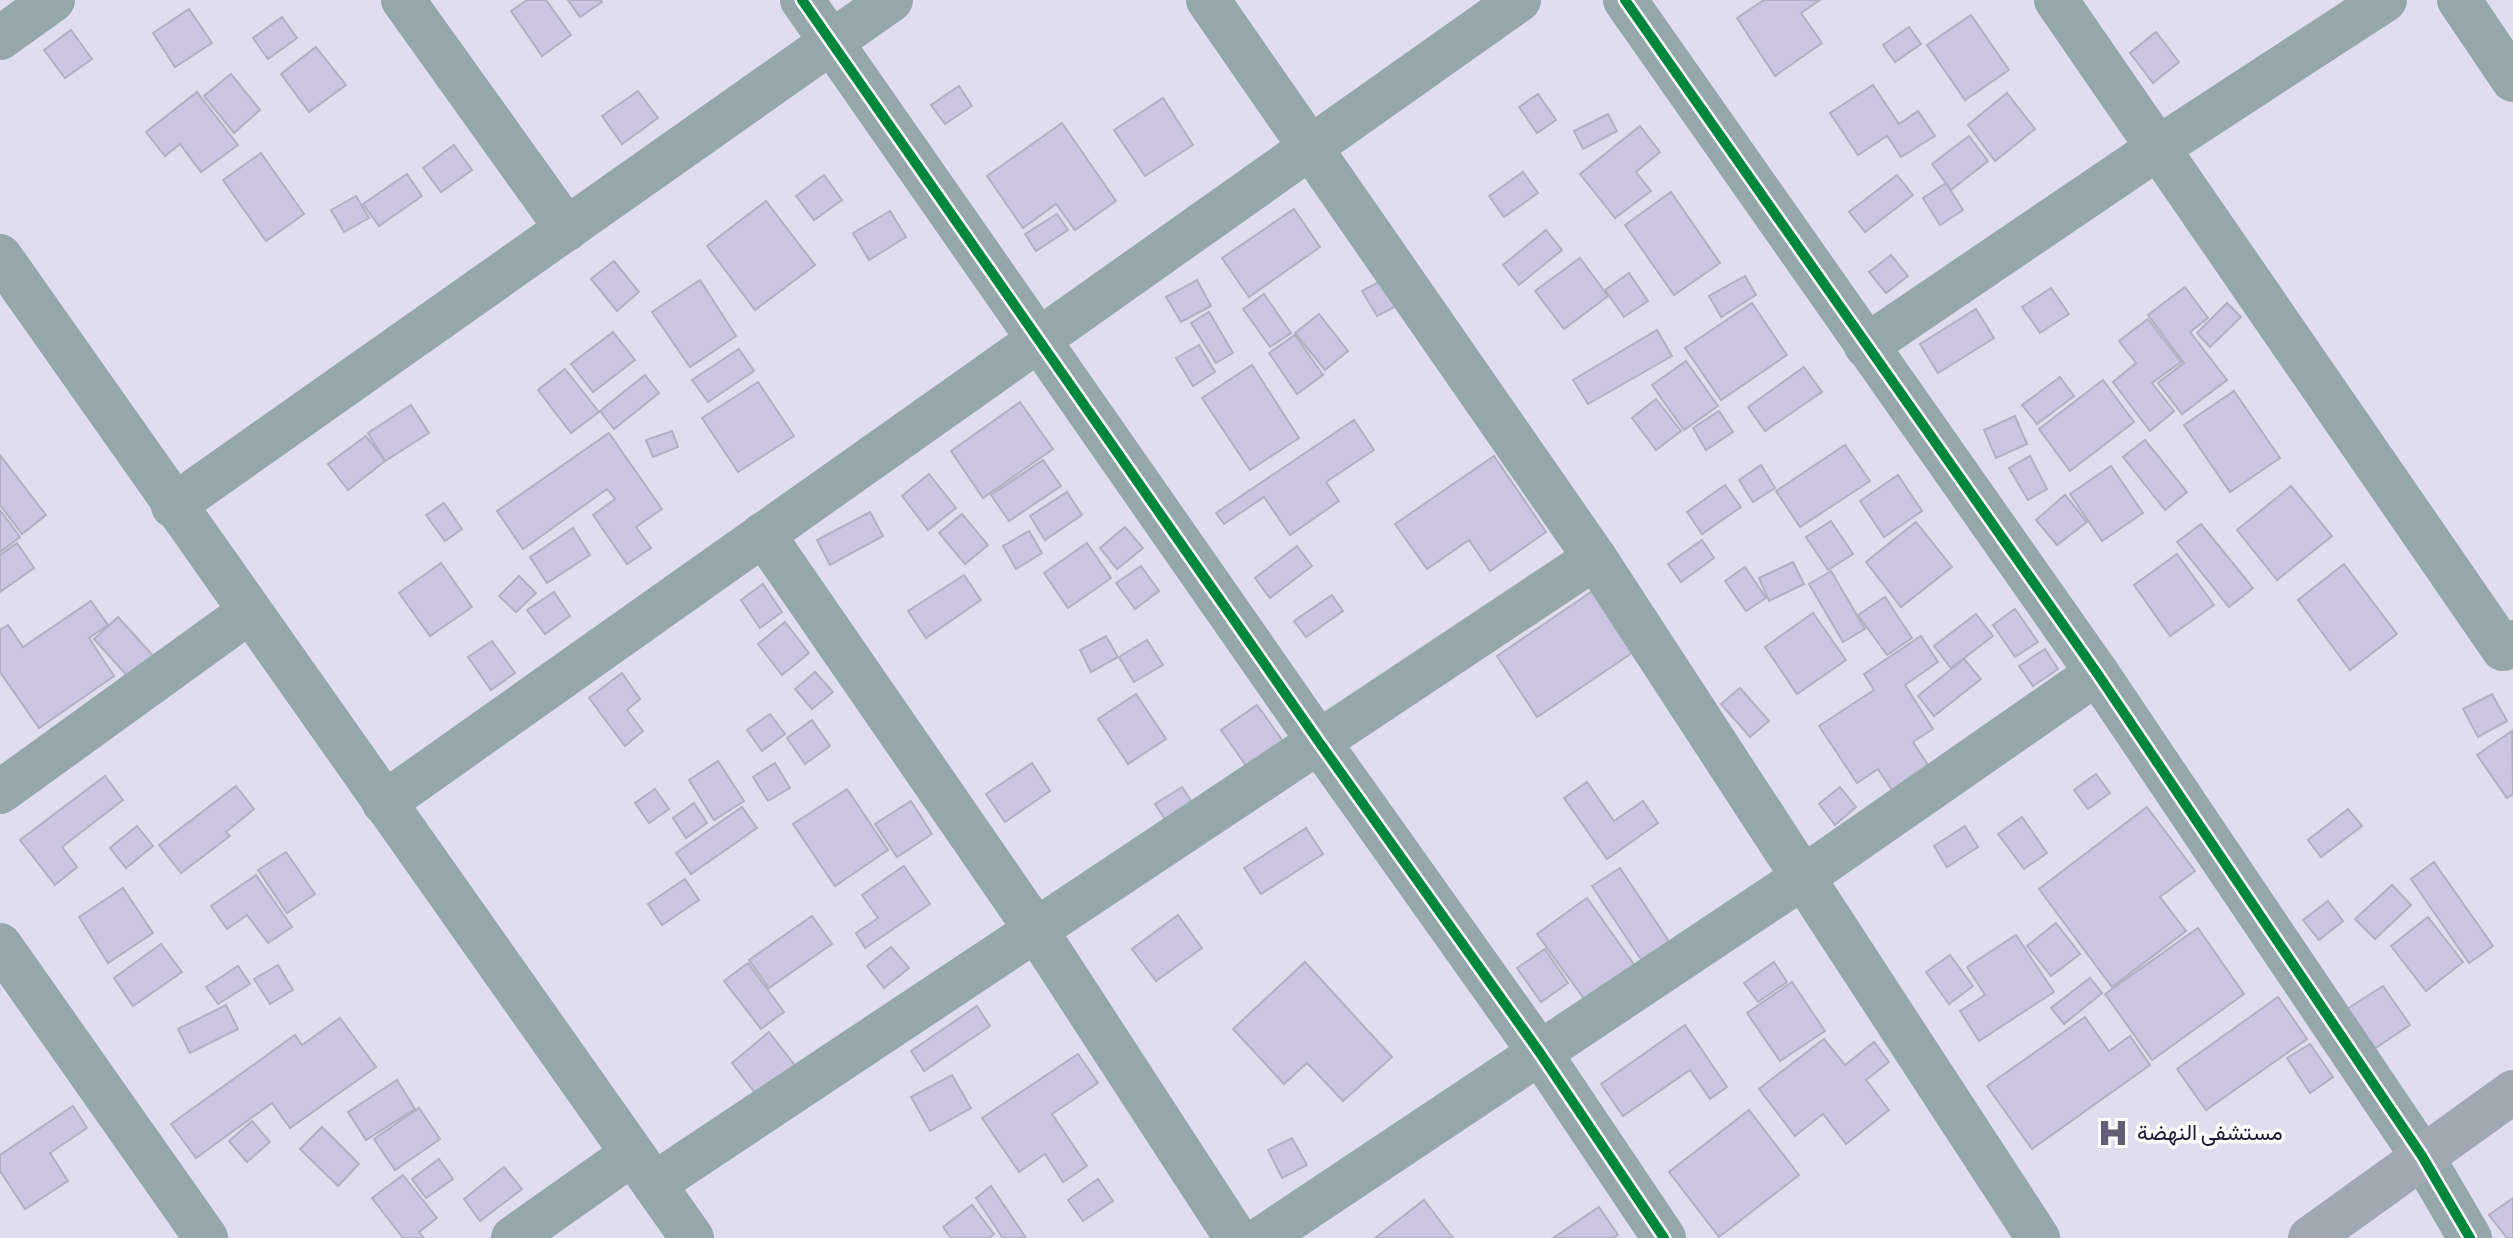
<svg xmlns="http://www.w3.org/2000/svg" width="2513" height="1238" font-family="'Alegreya Sans',Vazirmatn,sans-serif">
<rect width="100%" height="100%" fill="#e0deee"/>
<g fill="#cbc5e2" stroke="#b2afc3" stroke-width="2">
<polygon points="527,0 546,0 571,35 542,56 511,11"/>
<polygon points="568,0 601,0 602,2 580,17"/>
<polygon points="1764,0 1820,0 1801,13 1822,43 1775,76 1737,18"/>
<polygon points="189,9 212,43 175,67 153,33"/>
<polygon points="1971,15 2009,70 1965,100 1927,45"/>
<polygon points="282,17 297,38 268,59 253,38"/>
<polygon points="1909,27 1921,44 1895,62 1883,45"/>
<polygon points="71,30 92,59 65,78 44,50"/>
<polygon points="2156,32 2179,62 2153,83 2130,53"/>
<polygon points="316,47 346,85 309,112 281,74"/>
<polygon points="231,74 260,110 234,133 204,96"/>
<polygon points="1873,85 1899,124 1918,111 1935,136 1901,157 1887,136 1858,155 1830,113"/>
<polygon points="959,86 972,106 945,124 931,105"/>
<polygon points="638,91 658,118 622,144 602,116"/>
<polygon points="197,92 238,145 201,172 180,144 165,156 146,132"/>
<polygon points="2007,93 2035,129 1995,161 1968,125"/>
<polygon points="1538,94 1556,120 1537,133 1519,107"/>
<polygon points="1163,98 1193,145 1145,176 1114,130"/>
<polygon points="1608,114 1617,131 1583,149 1574,131"/>
<polygon points="1062,123 1116,201 1075,230 1056,204 1023,228 987,176"/>
<polygon points="1640,126 1660,152 1636,172 1651,191 1615,218 1580,174"/>
<polygon points="1969,136 1988,161 1951,190 1932,164"/>
<polygon points="454,145 472,170 441,192 423,168"/>
<polygon points="261,153 304,214 266,241 223,180"/>
<polygon points="1523,172 1538,193 1504,217 1489,196"/>
<polygon points="407,174 422,196 379,226 363,204"/>
<polygon points="824,175 842,200 814,220 796,196"/>
<polygon points="1897,175 1913,195 1865,232 1849,212"/>
<polygon points="1946,183 1963,210 1940,225 1923,198"/>
<polygon points="1671,192 1720,263 1674,295 1625,225"/>
<polygon points="356,196 369,218 344,232 331,210"/>
<polygon points="766,201 815,265 755,310 707,246"/>
<polygon points="1294,209 1320,247 1249,297 1222,258"/>
<polygon points="890,211 906,237 869,260 853,233"/>
<polygon points="1057,214 1068,230 1036,251 1025,234"/>
<polygon points="1546,230 1562,250 1519,285 1503,265"/>
<polygon points="1891,255 1908,276 1886,293 1869,272"/>
<polygon points="1580,258 1608,296 1564,329 1535,291"/>
<polygon points="614,261 639,292 617,311 591,279"/>
<polygon points="1629,273 1648,301 1624,317 1605,290"/>
<polygon points="1745,276 1756,295 1721,317 1709,296"/>
<polygon points="1388,277 1402,303 1377,316 1362,291"/>
<polygon points="700,280 736,336 690,367 652,312"/>
<polygon points="1197,280 1211,306 1181,322 1166,297"/>
<polygon points="2185,287 2208,318 2190,332 2227,380 2182,414 2158,383 2184,363 2148,315"/>
<polygon points="2051,288 2069,314 2040,333 2022,307"/>
<polygon points="1264,294 1291,333 1270,347 1243,309"/>
<polygon points="1752,303 1787,355 1721,400 1685,348"/>
<polygon points="2227,303 2241,317 2210,347 2197,333"/>
<polygon points="1976,309 1994,338 1938,373 1920,344"/>
<polygon points="1209,312 1233,353 1216,363 1191,323"/>
<polygon points="1319,314 1348,351 1325,370 1295,333"/>
<polygon points="2148,319 2181,362 2152,383 2174,411 2150,431 2113,382 2136,363 2119,341"/>
<polygon points="1657,330 1672,356 1588,404 1573,380"/>
<polygon points="613,332 635,360 593,392 571,364"/>
<polygon points="1295,335 1323,375 1297,394 1269,353"/>
<polygon points="1199,345 1215,372 1193,386 1176,358"/>
<polygon points="739,349 754,371 708,402 692,380"/>
<polygon points="1686,361 1718,406 1684,430 1652,385"/>
<polygon points="1252,365 1299,438 1250,470 1202,398"/>
<polygon points="1804,367 1822,392 1765,431 1748,407"/>
<polygon points="565,369 599,412 571,433 538,390"/>
<polygon points="645,375 659,393 614,429 600,411"/>
<polygon points="2060,377 2074,396 2037,424 2022,405"/>
<polygon points="2103,380 2134,422 2070,471 2039,429"/>
<polygon points="758,382 794,436 738,472 702,418"/>
<polygon points="2234,391 2280,458 2230,492 2184,425"/>
<polygon points="1656,399 1681,431 1656,450 1632,418"/>
<polygon points="1020,402 1053,449 983,498 951,451"/>
<polygon points="411,405 429,433 385,461 368,433"/>
<polygon points="1719,411 1733,432 1706,450 1693,428"/>
<polygon points="2015,416 2027,444 1996,458 1984,430"/>
<polygon points="1354,420 1374,450 1326,482 1339,501 1290,535 1264,497 1224,524 1216,513"/>
<polygon points="672,431 678,447 653,457 646,440"/>
<polygon points="609,433 662,509 636,527 651,548 627,564 593,515 615,499 607,489 523,549 497,511"/>
<polygon points="366,436 385,461 348,490 328,464"/>
<polygon points="2145,440 2187,492 2165,510 2123,457"/>
<polygon points="1845,445 1870,481 1800,527 1776,491"/>
<polygon points="0,455 46,515 22,534 0,505"/>
<polygon points="1494,456 1546,532 1490,571 1469,540 1427,569 1395,524"/>
<polygon points="2030,456 2047,489 2028,500 2009,468"/>
<polygon points="1043,460 1061,486 1009,521 991,495"/>
<polygon points="1761,465 1775,488 1753,502 1739,480"/>
<polygon points="2111,466 2143,513 2102,541 2070,494"/>
<polygon points="929,474 956,508 928,530 902,496"/>
<polygon points="1898,475 1922,511 1884,537 1860,501"/>
<polygon points="1725,485 1741,507 1702,534 1687,512"/>
<polygon points="2291,486 2332,536 2277,580 2237,530"/>
<polygon points="1067,492 1082,515 1045,540 1030,516"/>
<polygon points="2065,495 2087,522 2057,545 2036,520"/>
<polygon points="444,503 462,529 445,541 426,515"/>
<polygon points="0,510 20,537 0,552"/>
<polygon points="870,512 883,536 830,565 817,540"/>
<polygon points="962,514 988,545 965,564 939,533"/>
<polygon points="1831,521 1853,554 1828,570 1806,537"/>
<polygon points="1916,522 1952,567 1901,607 1866,562"/>
<polygon points="2201,524 2253,588 2229,607 2177,542"/>
<polygon points="1125,527 1143,548 1117,569 1100,548"/>
<polygon points="573,528 590,555 547,583 530,557"/>
<polygon points="1029,531 1042,553 1016,569 1003,546"/>
<polygon points="1702,540 1714,558 1681,582 1668,564"/>
<polygon points="17,543 34,568 0,592 0,555"/>
<polygon points="1087,543 1111,578 1068,608 1044,573"/>
<polygon points="1297,546 1312,566 1270,598 1255,578"/>
<polygon points="2177,554 2214,605 2170,636 2134,585"/>
<polygon points="1793,562 1804,584 1769,601 1759,578"/>
<polygon points="441,563 472,607 430,636 399,593"/>
<polygon points="2344,564 2397,634 2350,670 2298,600"/>
<polygon points="1141,566 1159,591 1135,609 1116,583"/>
<polygon points="1745,567 1766,598 1746,611 1725,581"/>
<polygon points="1831,571 1865,629 1843,642 1809,584"/>
<polygon points="964,575 981,600 926,638 908,611"/>
<polygon points="519,576 536,593 516,612 499,596"/>
<polygon points="763,584 782,612 760,628 741,600"/>
<polygon points="1597,588 1638,649 1537,717 1497,656"/>
<polygon points="554,592 570,616 545,634 527,610"/>
<polygon points="1332,595 1343,611 1306,637 1294,621"/>
<polygon points="1885,597 1912,638 1887,655 1858,615"/>
<polygon points="91,601 108,625 89,638 114,676 39,728 0,672 0,630 8,625 23,647"/>
<polygon points="2015,609 2038,642 2015,657 1993,625"/>
<polygon points="1813,613 1846,660 1797,694 1765,647"/>
<polygon points="1976,614 1993,636 1951,668 1934,646"/>
<polygon points="118,617 156,659 132,681 94,639"/>
<polygon points="785,622 809,653 782,675 758,644"/>
<polygon points="1106,636 1118,657 1091,672 1080,650"/>
<polygon points="1921,636 1938,662 1905,685 1933,729 1913,742 1930,768 1894,793 1878,769 1857,783 1819,726 1874,690 1864,674"/>
<polygon points="1147,640 1163,665 1134,682 1119,657"/>
<polygon points="492,641 515,673 491,690 468,657"/>
<polygon points="2045,649 2058,669 2033,686 2019,666"/>
<polygon points="1964,659 1981,679 1934,716 1918,696"/>
<polygon points="815,672 833,692 812,709 795,689"/>
<polygon points="622,673 640,699 627,710 643,731 625,746 589,698"/>
<polygon points="1740,688 1769,721 1750,737 1721,704"/>
<polygon points="1136,694 1166,739 1128,764 1098,719"/>
<polygon points="2492,694 2507,721 2478,737 2463,709"/>
<polygon points="1257,705 1285,744 1249,770 1221,730"/>
<polygon points="770,714 785,734 762,751 747,730"/>
<polygon points="812,720 830,746 805,764 787,738"/>
<polygon points="2512,731 2513,794 2507,798 2477,755"/>
<polygon points="718,761 744,801 714,820 689,780"/>
<polygon points="775,763 790,788 768,801 753,777"/>
<polygon points="1032,763 1050,791 1005,822 986,794"/>
<polygon points="2096,774 2110,793 2088,809 2074,790"/>
<polygon points="105,776 123,800 62,847 77,867 55,885 20,840"/>
<polygon points="1587,782 1614,821 1643,801 1658,823 1607,859 1564,798"/>
<polygon points="236,786 254,809 226,832 230,836 181,873 159,845"/>
<polygon points="1182,787 1199,813 1172,830 1155,804"/>
<polygon points="1840,787 1856,807 1835,825 1819,804"/>
<polygon points="655,789 669,809 649,823 635,803"/>
<polygon points="847,789 888,850 835,886 793,824"/>
<polygon points="911,801 932,834 897,857 875,824"/>
<polygon points="694,803 707,823 686,838 673,818"/>
<polygon points="742,807 757,828 691,874 676,853"/>
<polygon points="2147,807 2195,871 2160,897 2186,931 2112,987 2039,889"/>
<polygon points="2348,809 2362,826 2321,857 2308,840"/>
<polygon points="2022,817 2047,853 2024,869 1998,834"/>
<polygon points="137,826 153,846 126,868 110,848"/>
<polygon points="1965,826 1978,847 1947,867 1934,846"/>
<polygon points="1306,828 1323,854 1261,894 1244,868"/>
<polygon points="286,852 315,894 287,913 258,870"/>
<polygon points="2434,862 2493,946 2469,963 2411,879"/>
<polygon points="904,866 930,904 865,948 856,933 878,918 862,895"/>
<polygon points="1620,868 1670,943 1642,961 1592,886"/>
<polygon points="256,875 292,927 268,943 247,915 227,929 211,906"/>
<polygon points="685,879 699,900 662,925 648,904"/>
<polygon points="2392,885 2411,905 2375,939 2355,919"/>
<polygon points="123,888 153,933 108,963 79,917"/>
<polygon points="1587,898 1640,973 1590,1007 1537,934"/>
<polygon points="2328,901 2343,921 2319,940 2303,920"/>
<polygon points="1178,915 1202,948 1156,981 1132,949"/>
<polygon points="812,916 832,944 769,988 749,960"/>
<polygon points="2428,917 2463,962 2426,991 2391,946"/>
<polygon points="2056,923 2080,954 2051,976 2027,946"/>
<polygon points="2198,928 2244,994 2152,1060 2105,994"/>
<polygon points="2016,935 2054,992 1979,1041 1960,1011 1985,995 1967,967"/>
<polygon points="161,944 182,972 133,1006 114,978"/>
<polygon points="891,947 909,968 884,988 867,966"/>
<polygon points="1545,949 1568,983 1541,1002 1517,968"/>
<polygon points="1950,955 1973,986 1949,1004 1926,972"/>
<polygon points="1305,962 1392,1057 1343,1101 1307,1063 1284,1084 1233,1029"/>
<polygon points="1774,962 1787,982 1758,1002 1744,983"/>
<polygon points="748,963 784,1012 761,1029 724,981"/>
<polygon points="278,965 293,990 270,1004 254,979"/>
<polygon points="238,966 250,984 218,1004 206,987"/>
<polygon points="2090,978 2102,993 2064,1024 2051,1008"/>
<polygon points="1792,982 1825,1031 1780,1061 1747,1013"/>
<polygon points="2383,986 2410,1025 2374,1049 2347,1009"/>
<polygon points="2278,997 2307,1039 2206,1110 2177,1069"/>
<polygon points="226,1005 238,1029 190,1053 178,1029"/>
<polygon points="977,1006 990,1026 924,1071 911,1051"/>
<polygon points="2085,1017 2109,1051 2130,1036 2150,1065 2032,1149 1987,1086"/>
<polygon points="340,1018 376,1067 290,1128 272,1103 196,1158 171,1124 295,1035 302,1045"/>
<polygon points="1685,1025 1727,1087 1710,1099 1690,1070 1623,1116 1601,1084"/>
<polygon points="769,1032 797,1068 759,1098 732,1063"/>
<polygon points="1824,1039 1845,1065 1874,1042 1889,1062 1866,1080 1889,1110 1846,1144 1823,1114 1795,1136 1759,1089"/>
<polygon points="2310,1044 2333,1077 2310,1093 2287,1058"/>
<polygon points="1078,1054 1098,1083 1052,1114 1087,1166 1063,1182 1045,1154 1019,1172 982,1118"/>
<polygon points="952,1075 971,1108 930,1131 911,1097"/>
<polygon points="397,1080 415,1109 366,1140 348,1112"/>
<polygon points="73,1106 87,1128 50,1153 68,1181 25,1209 0,1171 0,1155"/>
<polygon points="419,1108 440,1139 395,1170 374,1139"/>
<polygon points="1749,1110 1799,1175 1719,1237 1669,1172"/>
<polygon points="252,1121 270,1142 247,1162 229,1141"/>
<polygon points="322,1127 359,1164 338,1186 300,1149"/>
<polygon points="1292,1138 1307,1165 1282,1178 1268,1150"/>
<polygon points="439,1159 453,1179 426,1198 412,1179"/>
<polygon points="504,1167 522,1189 480,1221 464,1199"/>
<polygon points="403,1175 437,1218 419,1232 424,1238 403,1238 372,1198"/>
<polygon points="1098,1179 1113,1201 1083,1221 1068,1200"/>
<polygon points="991,1186 1026,1238 1003,1238 976,1198"/>
<polygon points="2513,1198 2513,1238 2507,1238 2489,1215"/>
<polygon points="1424,1200 1453,1238 1375,1238"/>
<polygon points="972,1205 994,1234 989,1238 951,1238 943,1227"/>
<polygon points="1599,1207 1618,1235 1612,1238 1553,1238"/>
</g>
<g fill="none" stroke-linecap="round" stroke-linejoin="round">
<g stroke="#95a7aa" stroke-width="44">
<polyline points="403,0 567,229"/>
<polyline points="802,0 1319,742 1540,1053 1664,1238"/>
<polyline points="1208,0 1595,558 2038,1238"/>
<polyline points="1625,0 2097,673 2422,1156 2470,1238"/>
<polyline points="2056,0 2503,649 2513,642"/>
<polyline points="2459,0 2513,80"/>
<polyline points="0,38 53,0"/>
<polyline points="0,256 692,1238"/>
<polyline points="1866,346 2158,148 2385,0"/>
<polyline points="173,506 891,0"/>
<polyline points="763,534 1036,930 1236,1238"/>
<polyline points="0,792 249,612"/>
<polyline points="384,803 1519,0"/>
<polyline points="0,945 206,1238"/>
<polyline points="654,1184 1595,558"/>
<polyline points="513,1238 632,1154"/>
<polyline points="1262,1238 1802,878 2097,673"/>
</g>
<polyline stroke="#a0a8b1" stroke-width="44" points="2310,1238 2513,1092"/>
<g stroke="#fcfcfc" stroke-width="15">
<g id="cycleway">
<polyline points="802,0 1319,742 1540,1053 1664,1238"/>
<polyline points="1625,0 2097,673 2422,1156 2470,1238"/>
</g>
</g>
<use href="#cycleway" stroke="#00873e" stroke-width="10"/>
</g>
<defs>
<g id="hospital-bare" transform="scale(2.4)"><path d="M-5-5h3v3.5h4V-5h3V5h-3V1.5h-4V5h-3Z" fill="#635e75" stroke="#fcfcfc" stroke-width="2.5" paint-order="stroke"/></g>
</defs>
<g fill-rule="evenodd">
<use href="#hospital-bare" x="2113" y="1133"/>
</g>
<g text-anchor="middle" dominant-baseline="central" stroke-width="7" stroke-linejoin="round" paint-order="stroke">
<g font-size="22" fill="#1f1934" stroke="#fcfcfc" text-anchor="start">
<text x="2137" y="1133">مستشفى النهضة</text>
</g>
</g>
</svg>
